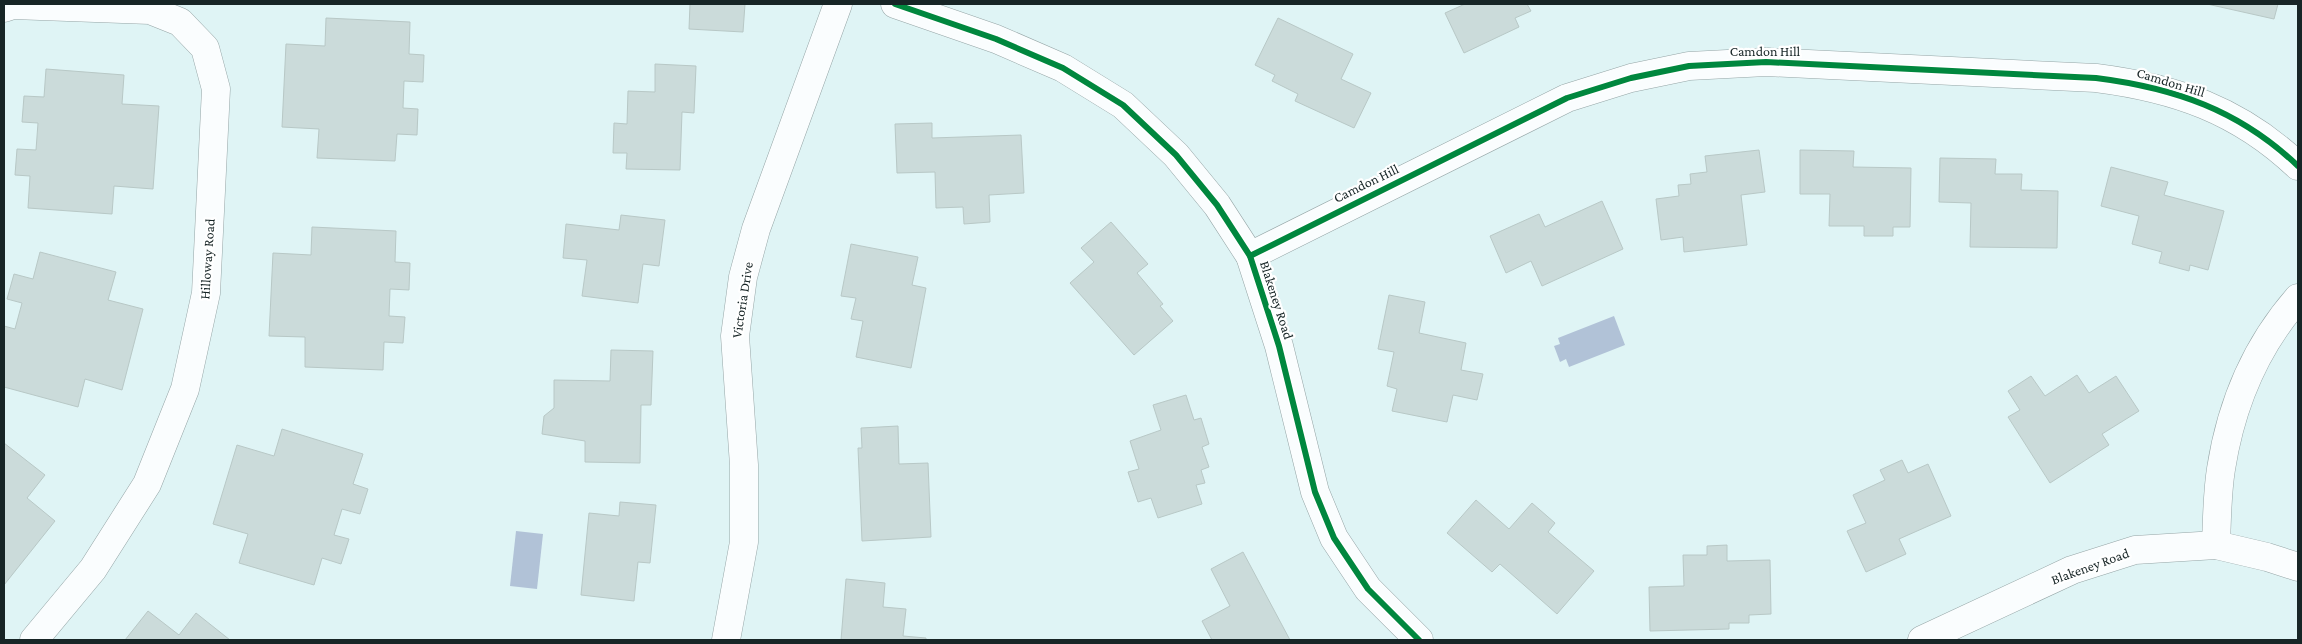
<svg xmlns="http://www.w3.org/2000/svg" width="2302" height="644" font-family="'Crimson Pro',serif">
<rect width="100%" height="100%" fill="#dff4f5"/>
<g fill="#b1c2d7">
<polygon points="1614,316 1625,345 1569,367 1566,359 1560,362 1554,346 1560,344 1558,338"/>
<polygon points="516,531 543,534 537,589 510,586"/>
</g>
<g fill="#cbdbda" stroke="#b8c8c6">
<polygon points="690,4 745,4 743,32 689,29"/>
<polygon points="1465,4 1527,4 1531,11 1515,18 1519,27 1464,53 1445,13"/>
<polygon points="2207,4 2278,4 2274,19"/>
<polygon points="326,18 410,22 409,54 424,55 423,82 404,81 403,108 418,109 417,135 397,134 395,161 317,158 319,129 282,127 286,44 325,46"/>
<polygon points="1278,18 1353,54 1341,79 1371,93 1354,128 1295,101 1298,94 1272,81 1275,75 1255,65"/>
<polygon points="655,64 696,66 694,113 682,112 680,170 626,169 627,153 613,153 614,123 627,124 628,91 655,92"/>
<polygon points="46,69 124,75 122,104 159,106 153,189 114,186 112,214 28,208 30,176 15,175 17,149 36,150 38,123 22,122 24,96 44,97"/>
<polygon points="932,123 932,138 1021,135 1024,193 989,195 990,222 964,224 963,207 936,208 935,172 897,173 895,124"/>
<polygon points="1759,150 1765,192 1741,195 1747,245 1684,252 1683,237 1661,240 1656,199 1679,196 1678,185 1691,184 1690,174 1707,172 1705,156"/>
<polygon points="1800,150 1854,151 1853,167 1911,168 1910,227 1893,227 1893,236 1864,236 1864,226 1829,226 1830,194 1800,194"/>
<polygon points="1940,158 1996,159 1995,174 2022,174 2021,190 2058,191 2057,248 1970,247 1971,203 1939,202"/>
<polygon points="2111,167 2168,182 2164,195 2224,211 2208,270 2190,265 2189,271 2159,263 2162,252 2132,244 2139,216 2101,206"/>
<polygon points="1602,201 1623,249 1542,286 1531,261 1506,273 1490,236 1539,214 1545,227"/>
<polygon points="621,215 665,220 659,266 643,264 638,303 582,296 587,260 563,258 566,224 619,230"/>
<polygon points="1111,222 1148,264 1137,273 1163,304 1160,306 1173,321 1134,355 1070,283 1094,262 1081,248"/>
<polygon points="312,227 396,231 395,262 410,263 409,290 390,289 389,316 405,317 403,343 384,342 383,370 305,367 305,337 269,336 273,253 311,255"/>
<polygon points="851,244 918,257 912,285 926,288 911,368 856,357 863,321 851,319 856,298 841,296"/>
<polygon points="40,252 116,272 108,300 143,309 122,390 85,379 78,407 4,387 4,326 15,329 22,303 7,299 14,274 33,279"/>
<polygon points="1389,295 1425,302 1419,333 1466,343 1461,370 1483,374 1477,400 1453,395 1447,422 1392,411 1397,389 1387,386 1394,352 1378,349"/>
<polygon points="611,350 653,351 651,405 641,405 640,463 585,462 585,441 542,434 544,416 554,408 554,380 610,381"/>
<polygon points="2077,375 2089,393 2116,376 2139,411 2102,434 2109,445 2050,483 2008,417 2020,410 2008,391 2031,376 2045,396"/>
<polygon points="1186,395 1194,420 1201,418 1209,444 1202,447 1209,467 1201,470 1205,483 1196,485 1202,504 1158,518 1151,498 1138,502 1128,472 1139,469 1130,441 1161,430 1153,405"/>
<polygon points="898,426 899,464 928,463 931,537 862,541 858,448 862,448 861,428"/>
<polygon points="282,429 363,454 353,484 368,489 360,514 342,509 334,535 349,539 341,564 322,558 314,585 239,563 248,534 213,524 237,445 274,456"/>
<polygon points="4,443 45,475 27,498 55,521 4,585"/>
<polygon points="1902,460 1908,473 1928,464 1951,516 1899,539 1906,554 1866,572 1847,531 1866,523 1853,495 1885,480 1880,470"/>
<polygon points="1476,500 1509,529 1532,503 1555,523 1548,532 1594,571 1557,614 1500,564 1492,572 1447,533"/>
<polygon points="620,502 656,505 650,563 638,562 634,601 581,595 589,513 619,516"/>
<polygon points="1727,545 1727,561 1770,560 1771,614 1749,615 1749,623 1729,623 1729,629 1650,631 1649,587 1684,586 1683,555 1707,555 1707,546"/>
<polygon points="1243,552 1290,640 1212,640 1202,621 1230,606 1211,569"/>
<polygon points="846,579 885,583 883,607 906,609 903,636 926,638 926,640 841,640"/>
<polygon points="148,611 179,635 196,613 230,640 125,640"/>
</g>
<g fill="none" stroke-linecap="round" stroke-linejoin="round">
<g stroke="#95a5a6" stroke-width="29">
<g id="minor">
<polyline points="895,4 996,39 1063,68 1123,105 1176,155 1217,205 1250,256 1279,346 1315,492 1334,538 1368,589 1419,640"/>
<polyline points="4,8 13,5 150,10 180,22 205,48 216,89 206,293 185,389 147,484 93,569 34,640"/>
<path d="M1250,256L1567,98L1631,78L1689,66L1766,62L2096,78C2175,88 2239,110 2298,166"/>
<path d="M2216,545C2217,520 2217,494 2221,469C2231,405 2255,347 2298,298"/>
<polyline points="726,640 744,542 744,465 735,336 743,277 756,229 838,4"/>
<polyline points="1922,640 2072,570 2135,550 2216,545 2267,557 2298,567"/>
</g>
</g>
<use href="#minor" stroke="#fafdfe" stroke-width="28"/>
<g stroke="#fff" stroke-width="9">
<g id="cycleway">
<polyline points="895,4 996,39 1063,68 1123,105 1176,155 1217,205 1250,256 1279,346 1315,492 1334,538 1368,589 1419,640"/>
<path d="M1250,256L1567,98L1631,78L1689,66L1766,62L2096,78C2175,88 2239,110 2298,166"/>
</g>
</g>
<use href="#cycleway" stroke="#00873e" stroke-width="6"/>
</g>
<g text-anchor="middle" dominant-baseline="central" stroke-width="4.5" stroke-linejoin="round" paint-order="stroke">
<g font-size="14" fill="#172526" stroke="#fff">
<text x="1765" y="51">Camdon Hill</text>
<text transform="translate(2171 82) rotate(17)">Camdon Hill</text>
<text transform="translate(1366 183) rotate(-26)">Camdon Hill</text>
<text transform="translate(207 259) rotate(-86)">Hilloway Road</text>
<text transform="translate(742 300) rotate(-81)">Victoria Drive</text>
<text transform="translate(1277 300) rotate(72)">Blakeney Road</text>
<text transform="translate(2090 566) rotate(-20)">Blakeney Road</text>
</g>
</g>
<rect width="2302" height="644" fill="none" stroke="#172526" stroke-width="10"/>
</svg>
